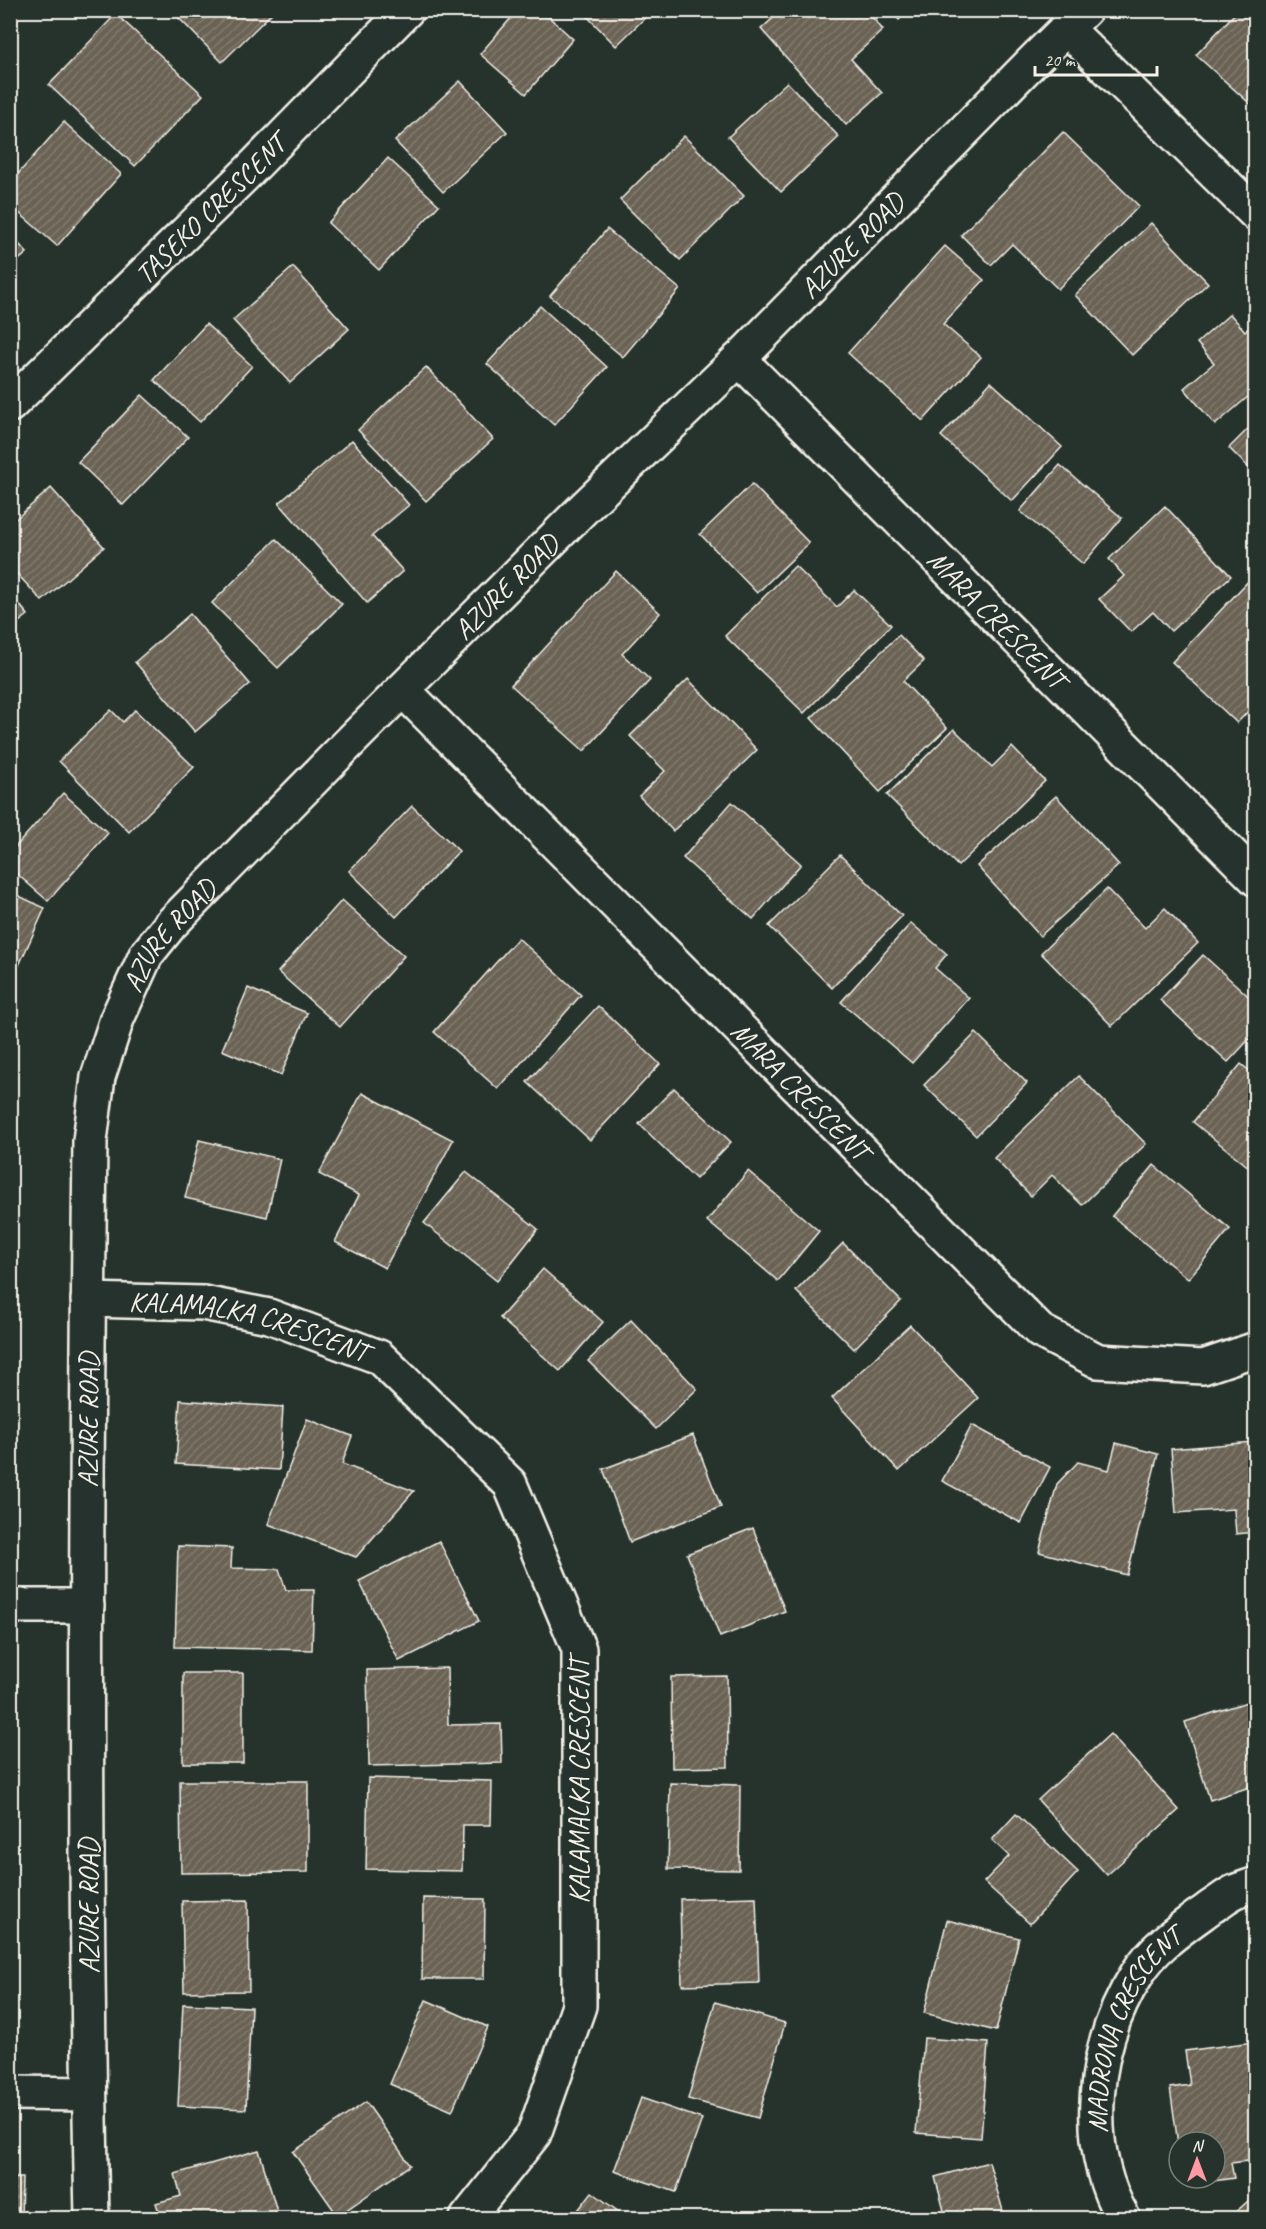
<svg xmlns="http://www.w3.org/2000/svg" width="1266" height="2229" font-family="Caveat,sans-serif">
<defs>
<pattern id="building-hatch" width="6" height="6" patternUnits="userSpaceOnUse" patternTransform="scale(1.5)"><rect width="6" height="6" fill="#6b6354"/><path d="M-1 1l2-2M0 6l6-6M5 7l2-2" fill="none" stroke="#817a6d"/></pattern>
</defs>
<rect width="100%" height="100%" fill="#26332d"/>
<filter id="ink" filterUnits="userSpaceOnUse"><feTurbulence type="fractalNoise" baseFrequency=".0167" numOctaves="2"/><feDisplacementMap in="SourceGraphic" scale="12" xChannelSelector="R" yChannelSelector="G"/><feConvolveMatrix kernelMatrix="1 2 1 2 8 2 1 2 1" color-interpolation-filters="sRGB"/></filter>
<g filter="url(#ink)">
<g fill="url(#building-hatch)" stroke="#f4f1e8" stroke-width="1.5">
<polygon points="171,10 275,10 222,62"/>
<polygon points="518,10 541,10 573,39 526,94 480,54"/>
<polygon points="581,10 653,10 616,46"/>
<polygon points="782,10 866,10 883,30 851,59 882,93 846,125 761,29"/>
<polygon points="890,10 909,10 899,20"/>
<polygon points="1238,10 1256,10 1256,109 1196,55"/>
<polygon points="116,14 203,95 135,166 49,85"/>
<polygon points="460,81 507,132 443,192 395,141"/>
<polygon points="787,82 839,137 781,192 728,137"/>
<polygon points="64,122 121,174 57,246 10,205 10,183"/>
<polygon points="1063,132 1139,206 1058,289 1012,244 991,265 961,235"/>
<polygon points="684,136 744,196 680,260 620,200"/>
<polygon points="388,158 439,205 379,270 328,223"/>
<polygon points="1151,223 1208,283 1132,355 1075,295"/>
<polygon points="607,229 680,289 623,357 550,296"/>
<polygon points="10,234 27,253 10,267"/>
<polygon points="945,246 984,280 943,324 981,357 923,421 848,353"/>
<polygon points="293,267 349,329 290,383 233,320"/>
<polygon points="540,306 607,367 554,425 487,364"/>
<polygon points="1230,314 1245,331 1256,322 1256,390 1215,425 1184,388 1214,363 1197,343"/>
<polygon points="206,324 252,366 200,422 154,380"/>
<polygon points="426,367 493,439 426,501 358,430"/>
<polygon points="991,382 1062,447 1012,501 941,436"/>
<polygon points="142,395 188,437 123,505 78,462"/>
<polygon points="1256,421 1256,475 1229,448"/>
<polygon points="352,440 409,505 372,536 403,571 367,603 279,503"/>
<polygon points="1060,465 1122,518 1083,564 1020,511"/>
<polygon points="752,484 809,543 757,593 700,534"/>
<polygon points="51,488 104,547 42,601 10,566 10,524"/>
<polygon points="1165,506 1231,576 1171,631 1153,612 1131,632 1099,599 1124,576 1109,559"/>
<polygon points="276,539 342,604 278,668 212,603"/>
<polygon points="795,566 837,607 854,590 891,625 804,713 725,636"/>
<polygon points="616,571 660,613 622,654 650,680 584,751 511,685"/>
<polygon points="1256,573 1256,653 1252,656 1256,660 1256,703 1237,723 1172,662"/>
<polygon points="10,593 28,615 10,629"/>
<polygon points="190,614 250,684 195,732 135,662"/>
<polygon points="899,635 924,661 903,681 947,728 880,792 811,718"/>
<polygon points="688,679 757,750 673,831 639,796 665,771 630,736"/>
<polygon points="111,710 123,722 135,710 194,767 129,832 59,761"/>
<polygon points="954,729 992,767 1012,747 1045,781 958,866 887,795"/>
<polygon points="63,793 108,833 48,901 10,868 10,853"/>
<polygon points="1056,796 1119,865 1040,936 977,866"/>
<polygon points="732,802 801,864 753,919 683,858"/>
<polygon points="412,806 459,851 396,917 349,871"/>
<polygon points="840,855 902,916 832,988 769,926"/>
<polygon points="1107,889 1145,928 1165,908 1198,943 1112,1026 1041,953"/>
<polygon points="10,892 45,908 10,985"/>
<polygon points="342,900 404,956 340,1027 278,972"/>
<polygon points="911,923 947,954 935,968 969,998 912,1063 841,1002"/>
<polygon points="518,938 581,995 498,1089 434,1032"/>
<polygon points="1203,955 1256,1003 1256,1032 1228,1062 1160,1000"/>
<polygon points="248,988 307,1013 281,1075 222,1050"/>
<polygon points="598,1006 660,1064 590,1140 527,1082"/>
<polygon points="976,1033 1027,1083 976,1136 924,1085"/>
<polygon points="1241,1064 1256,1076 1256,1173 1193,1122"/>
<polygon points="1079,1076 1146,1144 1082,1205 1052,1175 1031,1196 994,1158"/>
<polygon points="674,1088 731,1142 696,1179 639,1124"/>
<polygon points="362,1093 453,1140 385,1268 335,1242 359,1195 319,1174"/>
<polygon points="199,1140 280,1159 267,1217 185,1198"/>
<polygon points="1154,1165 1230,1229 1188,1279 1112,1216"/>
<polygon points="748,1171 819,1231 778,1281 707,1221"/>
<polygon points="466,1172 538,1229 497,1281 424,1223"/>
<polygon points="843,1243 901,1301 854,1349 796,1291"/>
<polygon points="543,1269 603,1322 560,1371 500,1318"/>
<polygon points="631,1320 697,1389 656,1429 588,1361"/>
<polygon points="910,1325 978,1398 899,1471 832,1398"/>
<polygon points="180,1400 283,1407 279,1470 176,1464"/>
<polygon points="307,1419 352,1436 342,1464 414,1491 356,1557 268,1524"/>
<polygon points="972,1425 1050,1467 1021,1523 942,1481"/>
<polygon points="693,1435 721,1507 630,1542 603,1469"/>
<polygon points="1253,1442 1256,1474 1256,1532 1236,1534 1234,1509 1176,1513 1171,1449"/>
<polygon points="1116,1443 1158,1454 1127,1575 1039,1552 1057,1484 1078,1462 1109,1470"/>
<polygon points="753,1528 785,1611 720,1637 687,1554"/>
<polygon points="439,1541 479,1621 399,1661 359,1581"/>
<polygon points="178,1546 232,1548 231,1568 279,1569 286,1590 314,1590 312,1650 175,1647"/>
<polygon points="447,1668 448,1725 501,1724 502,1763 369,1766 367,1670"/>
<rect x="183" y="1673" width="60" height="90"/>
<polygon points="727,1676 728,1767 672,1768 671,1677"/>
<polygon points="1256,1699 1256,1785 1210,1800 1185,1722"/>
<polygon points="1110,1734 1179,1810 1107,1875 1038,1800"/>
<polygon points="368,1778 492,1781 491,1825 463,1825 462,1871 366,1869"/>
<polygon points="180,1781 308,1781 308,1872 181,1873"/>
<polygon points="670,1783 740,1785 739,1870 668,1869"/>
<polygon points="1016,1814 1078,1872 1030,1924 984,1882 1009,1856 992,1840"/>
<polygon points="756,1897 759,1983 682,1985 680,1899"/>
<polygon points="423,1898 485,1899 484,1979 422,1979"/>
<polygon points="248,1900 249,1991 184,1992 182,1901"/>
<rect x="10" y="1915" width="4" height="77"/>
<polygon points="947,1920 1019,1938 996,2031 924,2013"/>
<polygon points="426,2000 488,2027 452,2111 390,2084"/>
<polygon points="715,2002 785,2023 758,2118 688,2099"/>
<polygon points="183,2004 251,2007 246,2109 178,2106"/>
<polygon points="924,2038 988,2043 981,2138 916,2133"/>
<polygon points="1253,2042 1256,2060 1256,2160 1231,2163 1234,2178 1206,2182 1206,2178 1215,2178 1215,2142 1179,2142 1179,2151 1170,2088 1190,2085 1185,2051"/>
<polygon points="641,2098 702,2119 676,2192 614,2171"/>
<polygon points="366,2102 410,2165 338,2216 293,2152"/>
<polygon points="259,2150 279,2218 161,2218 156,2203 181,2196 175,2174"/>
<polygon points="989,2162 1005,2218 946,2218 935,2177"/>
<polygon points="10,2178 22,2178 21,2218 10,2218"/>
<polygon points="592,2192 627,2218 572,2218"/>
<polygon points="1256,2194 1256,2218 1229,2218"/>
</g>
<g fill="none" stroke-linecap="round" stroke-linejoin="round">
<g stroke="#f4f1e8" stroke-width="38">
<g id="minor">
<polyline points="1066,28 1256,214"/>
<path id="s1" d="M739,359L1256,879"/>
<path id="s2" d="M10,405L248,172L407,10"/>
<path id="s3" d="M403,690L1040,1331L1098,1361L1203,1367L1256,1349"/>
<path id="s4" d="M88,1300L203,1303L269,1316L379,1357L510,1484L579,1649V2006L534,2134L467,2218"/>
<polyline points="10,1606 87,1606"/>
<polyline points="10,2093 89,2094"/>
<path id="s5" d="M92,2218C84,1860 86,1500 90,1141L98,1077L117,1019L146,955L171,924L349,743L584,508L739,359L1035,59L1085,10"/>
<path id="s6" d="M1123,2218C1081,2144 1092,2045 1137,1974C1154,1946 1185,1926 1211,1907C1219,1902 1226,1896 1234,1892C1240,1889 1248,1887 1256,1884"/>
</g>
</g>
<use href="#minor" stroke="#26332d" stroke-width="33"/>
</g>
</g>
<g text-anchor="middle" dominant-baseline="central" stroke-width="5" stroke-linejoin="round" paint-order="stroke">
<g font-size="28" fill="#f4f1e8" stroke="#26332d">
<text stroke="none"><textPath href="#s2" startOffset="280">TASEKO CRESCENT</textPath></text>
<text stroke="none"><textPath href="#s5" startOffset="2274">AZURE ROAD</textPath></text>
<text stroke="none"><textPath href="#s5" startOffset="1788">AZURE ROAD</textPath></text>
<text stroke="none"><textPath href="#s1" startOffset="366">MARA CRESCENT</textPath></text>
<text stroke="none"><textPath href="#s5" startOffset="1302">AZURE ROAD</textPath></text>
<text stroke="none"><textPath href="#s3" startOffset="564">MARA CRESCENT</textPath></text>
<text stroke="none"><textPath href="#s4" startOffset="164">KALAMALKA CRESCENT</textPath></text>
<text stroke="none"><textPath href="#s5" startOffset="798">AZURE ROAD</textPath></text>
<text transform="translate(578 1781) rotate(-90)">KALAMALKA CRESCENT</text>
<text transform="translate(88 1906) rotate(-90)">AZURE ROAD</text>
<text stroke="none"><textPath href="#s6" startOffset="202">MADRONA CRESCENT</textPath></text>
</g>
</g>
<rect width="1266" height="2229" fill="none" stroke="#26332d" stroke-width="36"/>
<rect x="18" y="18" width="1230" height="2193" fill="none" stroke="#f4f1e8" stroke-width="2" filter="url(#ink)"/>
<g transform="translate(1197 2160)"><circle r="28" fill="#26332d" stroke="#787f78" stroke-width="1.5"/>
<path d="M0-4.5L10 22L0 15L-10 22Z" fill="#ff9aa2"/>
<text y="-9" font-size="16" font-weight="bold" text-anchor="middle" fill="#f4f1e8">N</text>
</g>
<path d="M1035 66v9h122v-9" fill="none" stroke="#f4f1e8" stroke-width="3"/>
<text x="1044" y="66" font-size="18" fill="#f4f1e8" stroke="#26332d" stroke-width="4.5" paint-order="stroke">20 m</text>
</svg>
